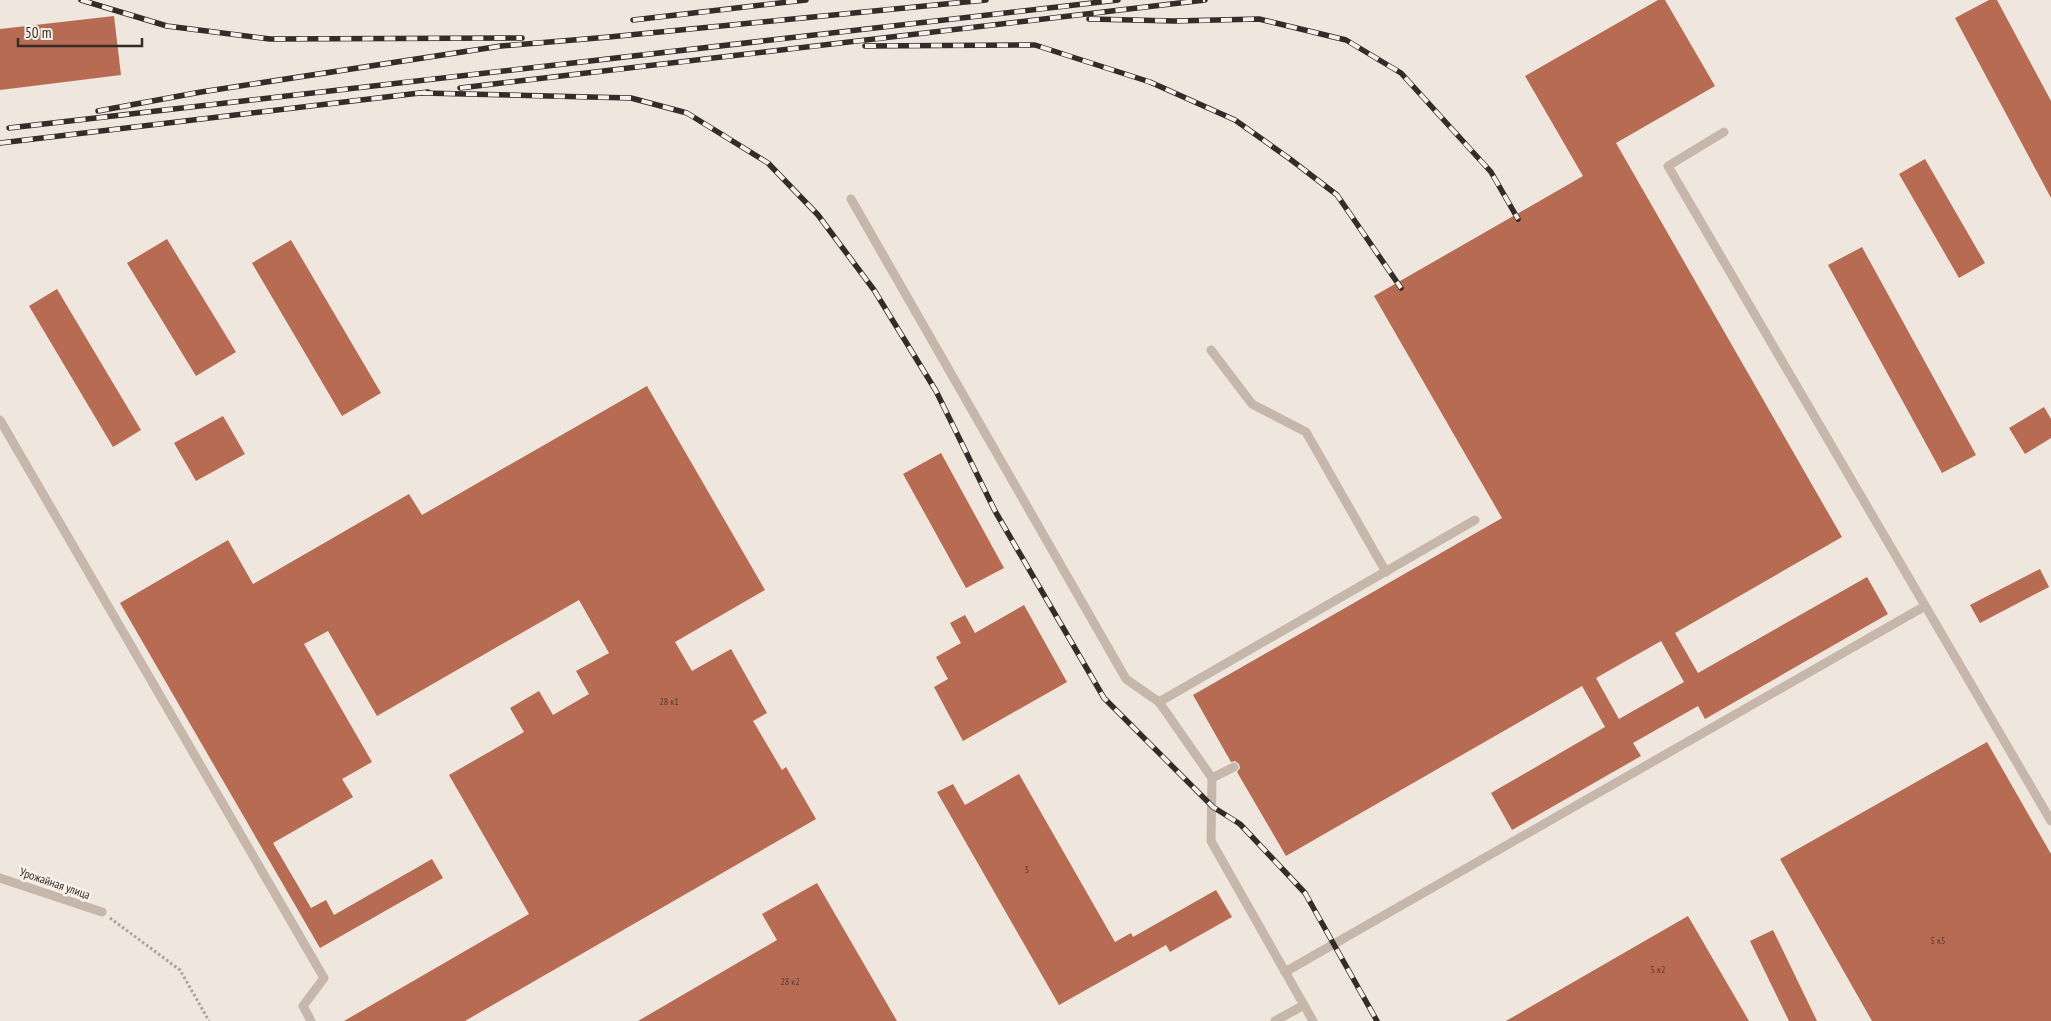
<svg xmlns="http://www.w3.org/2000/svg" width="2051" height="1021" font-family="'PT Sans Narrow',sans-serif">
<rect width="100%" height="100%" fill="#efe6dd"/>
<g fill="#b76b52" fill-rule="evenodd">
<path d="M1658,0H1665L1715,86L1616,143L1842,537L1675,633L1698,673L1867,577L1888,614L1705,719L1698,706L1633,743L1641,756L1512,830L1491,793L1605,727L1582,686L1286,856L1237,772L1240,768L1239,764L1235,761L1231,762L1193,695L1502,518L1374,296L1583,176L1525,76ZM1661,641L1684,682L1619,719L1596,678Z"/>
<polygon points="1989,0 1997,0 2051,101 2051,198 1955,18"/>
<polygon points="114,16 121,75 0,90 0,29"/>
<polygon points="1925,159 1985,263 1959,278 1899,174"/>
<polygon points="167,239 236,352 196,376 127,263"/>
<polygon points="291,240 381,393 342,416 252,263"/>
<polygon points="1862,247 1976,455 1942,473 1828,265"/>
<polygon points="57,289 141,430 113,447 29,306"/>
<polygon points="647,386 765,590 675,642 692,671 731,649 767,713 753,721 782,770 786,767 816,819 465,1021 344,1021 529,914 449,775 524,732 510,708 539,691 553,715 589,694 576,671 609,653 579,600 377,716 328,631 304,644 372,762 342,779 353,797 273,843 311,908 326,900 334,915 432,859 443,878 320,948 120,603 228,540 253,584 409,494 422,515"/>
<polygon points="2044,407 2051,419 2051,438 2025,454 2009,428"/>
<polygon points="223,416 245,454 196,481 174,443"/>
<polygon points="941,453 1004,568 966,588 903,474"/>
<polygon points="2040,569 2049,587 1980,623 1970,605"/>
<polygon points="1024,605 1067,682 963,741 934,687 948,679 936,657 961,643 950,623 965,615 975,633"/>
<polygon points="1987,742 2051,854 2051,1021 1872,1021 1780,859"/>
<polygon points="1019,774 1115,942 1131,933 1133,937 1216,890 1232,917 1170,952 1166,945 1059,1005 937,792 953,784 965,805"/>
<polygon points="817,883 897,1021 638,1021 777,940 762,914"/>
<polygon points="1688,916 1749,1021 1506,1021"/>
<polygon points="1773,930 1817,1021 1789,1021 1750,941"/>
</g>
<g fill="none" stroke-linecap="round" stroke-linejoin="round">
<polyline stroke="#b1a195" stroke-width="3" stroke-dasharray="2.5 2.5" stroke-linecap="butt" points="110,918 180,970 209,1021"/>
<g stroke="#c6b7aa" stroke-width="9">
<polyline points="1724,132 1668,166 2051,821"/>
<polyline points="851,199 1126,679 1159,702"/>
<polyline points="1211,350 1252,404 1306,432 1386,572"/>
<polyline points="0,420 324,978 303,1006 311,1021"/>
<polyline points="1212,778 1234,767"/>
<polyline points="0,878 102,912"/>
<polyline points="1285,972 1925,606"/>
<polyline points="1275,1021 1304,1005"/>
<polyline points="1313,1021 1211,841 1212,778 1159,702 1475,520"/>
</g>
<g stroke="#342c29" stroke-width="5.5">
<g id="rail">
<polyline points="81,0 167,26 270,39 522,38"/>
<polyline points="1089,19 1174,21 1259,19 1346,40 1401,73 1491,172 1518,219"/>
<polyline points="633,20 806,0"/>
<polyline points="865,46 1035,45 1150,82 1235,120 1290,159 1337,195 1401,288"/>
<polyline points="460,88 1205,0"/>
<polyline points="422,93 631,98 687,113 768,163 818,215 874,290 936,391 995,511 1104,698 1213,807 1240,824 1305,893 1377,1021"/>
<polyline points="98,111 201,92 501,46 609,37 986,0"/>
<polyline points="9,128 1118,0"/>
<polyline points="0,143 428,92"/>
</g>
</g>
<use href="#rail" stroke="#f7f1e9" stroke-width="4" stroke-dasharray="11" stroke-linecap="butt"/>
</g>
<g text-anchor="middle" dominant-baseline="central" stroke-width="5" stroke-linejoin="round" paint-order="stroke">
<g font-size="10" fill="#553c33">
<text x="669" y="701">28 к1</text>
<text x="1027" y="869">5</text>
<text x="1938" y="940">5 к5</text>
<text x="1658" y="969">5 к2</text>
<text x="790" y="981">28 к2</text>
</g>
<g font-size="12" fill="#342c29" stroke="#f7f1e9">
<text transform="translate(55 883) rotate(19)">Урожайная улица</text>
</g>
</g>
<path d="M18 38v8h124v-8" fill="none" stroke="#342c29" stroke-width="2.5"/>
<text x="25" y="38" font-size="15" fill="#342c29" stroke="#f7f1e9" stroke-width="4" paint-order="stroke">50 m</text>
</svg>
